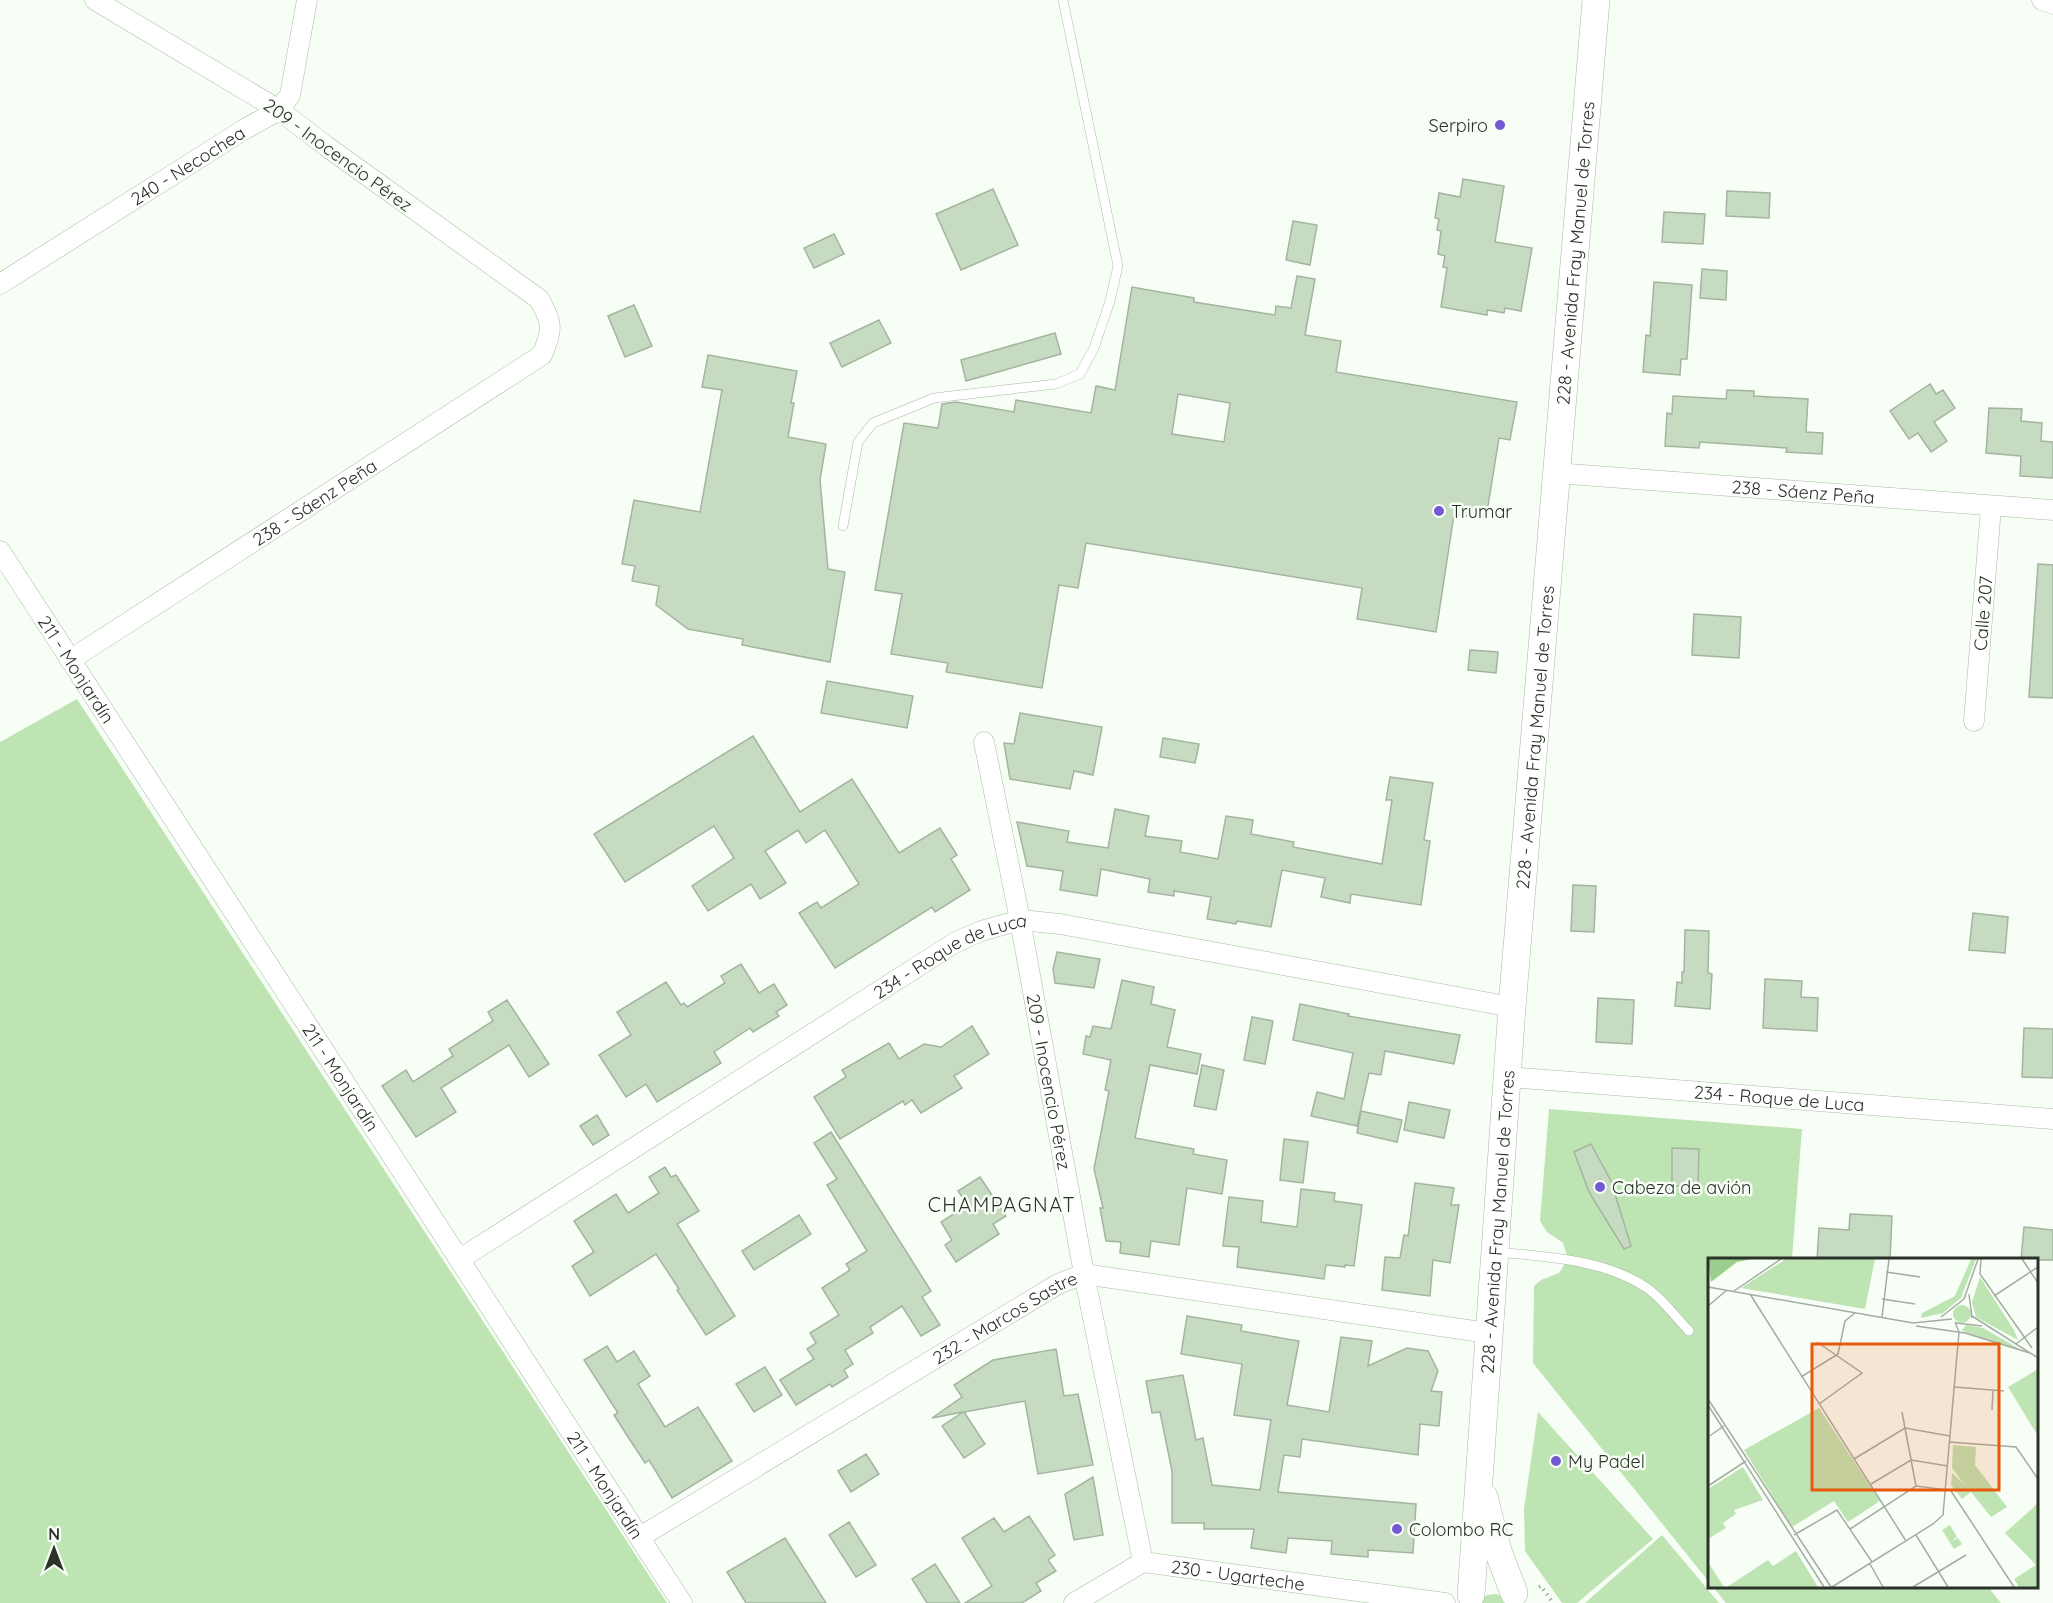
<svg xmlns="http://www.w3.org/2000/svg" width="2053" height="1603" font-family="Quicksand,sans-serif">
<rect width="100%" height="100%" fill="#f7fef5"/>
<g fill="#bee4b4">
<polygon points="77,699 667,1603 0,1603 0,742"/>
<polygon points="1549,1109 1802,1129 1792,1259 1710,1260 1709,1582 1533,1363 1534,1286 1541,1280 1559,1273 1568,1259 1563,1243 1547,1232 1540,1221"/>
<polygon points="1538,1412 1653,1539 1577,1603 1562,1603 1525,1551 1524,1509"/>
<polygon points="1662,1535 1719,1603 1585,1603"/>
<polygon points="1713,1587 1988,1587 2001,1603 1726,1603"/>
<polygon points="1497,1594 1506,1598 1509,1603 1477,1603 1487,1595"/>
</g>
<g fill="#c7dac2" stroke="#a3b59e" stroke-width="1.5" fill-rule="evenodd">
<polygon points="1463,179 1504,186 1495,242 1532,248 1521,311 1505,308 1504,313 1487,310 1487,315 1441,307 1447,268 1443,267 1445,256 1438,254 1441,231 1437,230 1439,219 1435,218 1439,193 1460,197"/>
<polygon points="993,189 1018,245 961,270 936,214"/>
<polygon points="1727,191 1770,193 1769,218 1726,216"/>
<polygon points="1664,212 1705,214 1703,244 1662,242"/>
<polygon points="1293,221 1317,225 1310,265 1286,260"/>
<polygon points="834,234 844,254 814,268 804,248"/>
<polygon points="1702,269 1727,271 1726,300 1700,298"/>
<path d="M1297,276L1315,279L1305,335L1341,341L1336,372L1517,402L1510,440L1499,438L1486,518L1454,515L1436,632L1357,619L1362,588L1086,543L1078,588L1059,585L1042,688L946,672L948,663L891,654L902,594L875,590L904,423L938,428L942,404L956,402L1014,412L1016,400L1091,413L1096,386L1115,390L1132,287L1194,298V302L1275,315L1276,306L1291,308ZM1178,394L1230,403L1224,442L1172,434Z"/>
<polygon points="1654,282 1692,285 1687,359 1681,359 1680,375 1643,372 1646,335 1650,336"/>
<polygon points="634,305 652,346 625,357 608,316"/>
<polygon points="879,320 891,343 842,367 830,343"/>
<polygon points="1055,333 1061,354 966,381 961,360"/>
<polygon points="708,355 797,371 791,403 794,403 788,437 826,444 820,480 828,569 845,572 830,662 742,645 743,639 688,629 656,605 659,586 632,581 635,566 622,564 634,500 700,512 722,390 702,387"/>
<polygon points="1930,384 1936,394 1943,390 1955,408 1934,422 1947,441 1931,452 1918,433 1909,439 1890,411"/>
<polygon points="1727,390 1754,391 1754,396 1808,399 1806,432 1823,433 1822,454 1786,452 1787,448 1700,442 1699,448 1665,446 1667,413 1672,414 1673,396 1726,399"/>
<polygon points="1989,408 2022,409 2021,421 2042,423 2041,441 2053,442 2053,478 2020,476 2021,456 1986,453"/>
<polygon points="2038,564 2053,565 2053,698 2029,697"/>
<polygon points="1694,614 1741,617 1739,658 1692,655"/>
<polygon points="1470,650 1498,652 1496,673 1468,670"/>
<polygon points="827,681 913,696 907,728 821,713"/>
<polygon points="1020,713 1102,727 1093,775 1074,771 1070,789 1010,779 1004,743 1014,744"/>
<polygon points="753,736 800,812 852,779 899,853 940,828 957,855 951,859 970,890 935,912 932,907 835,968 799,913 817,902 821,908 859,884 825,830 806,843 798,830 765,851 786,883 760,899 751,884 708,911 692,886 734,858 714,826 625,882 594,834"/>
<polygon points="1163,738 1199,744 1195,763 1160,757"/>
<polygon points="1390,777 1433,783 1424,840 1430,841 1421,905 1351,894 1350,903 1321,897 1325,878 1282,870 1271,927 1237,921 1236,924 1207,919 1211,897 1174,891 1174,896 1148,892 1150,879 1101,869 1097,896 1060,890 1063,871 1027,866 1017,822 1069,831 1067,842 1108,848 1115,809 1149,816 1145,836 1182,841 1180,852 1218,859 1226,816 1253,820 1251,834 1294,842 1293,847 1382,864 1392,800 1386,800"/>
<polygon points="1573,885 1596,886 1594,932 1571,931"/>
<polygon points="1973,913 2008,917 2005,953 1969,950"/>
<polygon points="1685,930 1709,931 1708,973 1712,974 1710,1009 1675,1006 1677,982 1682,983 1682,972 1684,972"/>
<polygon points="1057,952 1100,959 1094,988 1055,983 1053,969"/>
<polygon points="741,964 759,993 774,984 787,1005 776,1012 779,1016 753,1032 750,1028 714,1052 721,1063 657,1102 646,1084 626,1097 599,1055 631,1035 617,1012 666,982 681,1005 684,1003 687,1007 725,983 721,976"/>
<polygon points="1765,979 1802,981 1801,997 1818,998 1817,1031 1763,1028"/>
<polygon points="1122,980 1154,987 1151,1004 1175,1010 1167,1047 1201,1054 1197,1074 1150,1065 1135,1138 1194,1149 1193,1154 1227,1160 1222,1194 1187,1188 1179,1245 1151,1241 1149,1257 1120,1253 1121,1242 1106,1241 1100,1208 1103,1208 1094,1169 1109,1091 1105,1090 1111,1060 1083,1054 1086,1036 1090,1037 1093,1026 1111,1029"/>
<polygon points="1598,998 1634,1000 1632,1044 1596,1042"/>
<polygon points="507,1000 549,1064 529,1077 509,1045 441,1088 456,1112 416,1137 382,1086 406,1070 413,1082 453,1056 449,1049 493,1021 488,1012"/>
<polygon points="1300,1004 1349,1014 1348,1016 1460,1035 1454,1064 1385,1051 1381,1075 1369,1073 1357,1126 1311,1116 1317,1092 1344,1099 1353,1053 1293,1040"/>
<polygon points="1252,1017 1273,1021 1265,1064 1244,1060"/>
<polygon points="972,1026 989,1054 954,1076 962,1088 921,1113 912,1100 905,1105 903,1101 840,1139 814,1097 846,1077 842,1070 889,1043 899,1059 924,1044 941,1047"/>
<polygon points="2024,1028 2053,1029 2053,1078 2022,1077"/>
<polygon points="1202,1065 1224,1070 1216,1110 1194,1106"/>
<polygon points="1409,1102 1450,1110 1444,1138 1404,1130"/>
<polygon points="1361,1111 1402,1120 1397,1142 1357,1133"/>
<polygon points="597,1115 609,1135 593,1145 580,1126"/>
<polygon points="831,1132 931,1291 922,1297 940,1325 921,1336 902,1306 870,1327 873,1333 845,1350 853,1364 844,1370 848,1377 832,1387 830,1384 796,1405 780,1380 814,1359 807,1349 816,1343 810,1333 839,1315 822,1288 850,1270 846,1264 867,1251 827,1185 837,1179 814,1143"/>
<polygon points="1284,1139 1308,1142 1303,1183 1280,1180"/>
<polygon points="1591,1144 1611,1181 1631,1246 1624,1249 1589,1192 1574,1152"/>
<polygon points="1672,1148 1699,1149 1698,1186 1672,1186"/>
<polygon points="665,1167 671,1177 676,1175 699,1211 677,1224 735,1316 706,1335 677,1290 679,1289 656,1254 590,1296 572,1266 594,1252 574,1221 616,1194 628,1213 659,1193 649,1177"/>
<polygon points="980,1177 1006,1216 993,1224 999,1234 956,1262 945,1245 952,1240 941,1222 968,1205 958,1191"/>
<polygon points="1415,1183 1454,1188 1451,1205 1459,1205 1450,1263 1433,1260 1430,1296 1382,1290 1385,1257 1400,1258 1404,1235 1408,1236"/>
<polygon points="1301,1189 1335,1193 1334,1201 1362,1205 1354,1266 1345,1265 1345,1267 1326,1265 1324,1279 1237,1267 1239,1247 1223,1246 1229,1197 1263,1201 1261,1222 1297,1227"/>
<polygon points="1850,1214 1892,1216 1890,1260 1817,1260 1819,1228 1849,1230"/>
<polygon points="799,1215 811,1234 754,1270 742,1251"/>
<polygon points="2024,1227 2053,1230 2053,1260 2021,1260"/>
<polygon points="1187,1316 1242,1325 1241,1331 1299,1341 1287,1405 1329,1412 1341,1337 1372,1341 1368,1366 1407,1348 1428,1351 1438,1371 1431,1391 1442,1392 1439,1426 1420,1424 1418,1455 1302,1439 1300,1457 1284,1455 1278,1492 1416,1504 1413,1553 1368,1550 1368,1557 1331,1554 1332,1541 1288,1538 1286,1553 1251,1548 1254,1529 1204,1529 1204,1523 1172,1523 1172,1471 1160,1412 1152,1413 1146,1381 1183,1375 1196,1440 1203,1438 1212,1485 1260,1490 1271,1420 1234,1415 1242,1364 1181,1354"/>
<polygon points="607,1346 617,1362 634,1351 650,1376 638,1384 665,1427 698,1407 732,1461 672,1498 649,1460 645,1463 630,1440 614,1415 618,1413 584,1360"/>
<polygon points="1056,1349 1064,1396 1078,1394 1093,1465 1038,1474 1025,1401 964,1412 985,1444 964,1458 942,1426 963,1412 932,1418 962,1397 954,1385 993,1360"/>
<polygon points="765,1367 782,1395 754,1412 736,1384"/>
<polygon points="866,1454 879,1474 851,1492 838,1471"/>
<polygon points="1093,1477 1103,1535 1074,1540 1065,1494"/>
<polygon points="1029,1516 1055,1555 1048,1560 1056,1571 1036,1583 1041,1591 1022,1603 965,1603 992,1586 962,1538 994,1518 1004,1532"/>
<polygon points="849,1522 876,1565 856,1577 829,1535"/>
<polygon points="785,1538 826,1603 746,1603 727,1572"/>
<polygon points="935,1564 960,1603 927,1603 912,1579"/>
</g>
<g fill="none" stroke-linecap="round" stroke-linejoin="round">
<g stroke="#a8baa3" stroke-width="10">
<g id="service">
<polyline points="843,526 858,442 873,423 934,398 1056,384 1080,374 1094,348 1110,301 1118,266 1063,0"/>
<path d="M1497,1252C1547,1257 1604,1259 1647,1288C1662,1298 1677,1319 1689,1331"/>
</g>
</g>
<g stroke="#a8baa3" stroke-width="21">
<g id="minor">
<polyline points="2042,0 2053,4"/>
<path id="s1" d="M0,284L245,129L279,110L290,95L307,0"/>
<path id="s2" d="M1555,473L2053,510"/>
<path id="s3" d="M0,551L682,1603"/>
<path id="s4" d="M70,660L542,355C553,330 553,323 539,299L326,146L279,110L95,0"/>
<path id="s5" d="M1974,721L1991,507"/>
<path id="s6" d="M984,742L1020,920L1084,1274L1143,1562"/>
<path id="s7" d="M1507,1077L2053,1119"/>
<path id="s8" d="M460,1259L956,942L981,931L1020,920L1060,924L1512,1007"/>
<path id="s9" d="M640,1537L1058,1284L1084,1274L1488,1333"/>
<path id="s10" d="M1074,1603L1143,1562L1445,1603"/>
</g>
</g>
<g stroke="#a8baa3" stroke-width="28">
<g id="secondary">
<polyline points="1484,1497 1498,1551 1514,1593"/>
<path id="s11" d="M1471,1595L1512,1007L1596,0"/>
</g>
</g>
<polyline stroke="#a9b0a7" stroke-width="4" stroke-dasharray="1.5 4.5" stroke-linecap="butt" points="1539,1587 1541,1586 1553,1603"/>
<use href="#service" stroke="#fff" stroke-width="9"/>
<use href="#minor" stroke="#fff" stroke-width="20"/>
<use href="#secondary" stroke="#fff" stroke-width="27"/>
</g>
<g fill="#7359d3" stroke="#f7fef5" stroke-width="2">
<circle cx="1500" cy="125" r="6"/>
<circle cx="1439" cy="511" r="6"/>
<circle cx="1600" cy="1187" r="6"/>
<circle cx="1556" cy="1461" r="6"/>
<circle cx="1397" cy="1529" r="6"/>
</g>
<g text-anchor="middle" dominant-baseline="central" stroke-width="5" stroke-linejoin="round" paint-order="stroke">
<g font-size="18" fill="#2b3229" stroke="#f7fef5" text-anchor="start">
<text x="1488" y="125" text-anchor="end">Serpiro</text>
<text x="1451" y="511">Trumar</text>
<text x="1612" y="1187">Cabeza de avión</text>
<text x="1568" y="1461">My Padel</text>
<text x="1409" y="1529">Colombo RC</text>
</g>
<g font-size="18" fill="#2b3229" stroke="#f7fef5">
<text transform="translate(338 155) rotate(36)">209 - Inocencio Pérez</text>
<text stroke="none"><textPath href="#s1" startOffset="222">240 - Necochea</textPath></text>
<text stroke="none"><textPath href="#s11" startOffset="1346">228 - Avenida Fray Manuel de Torres</textPath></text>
<text stroke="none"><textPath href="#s2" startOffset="249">238 - Sáenz Peña</textPath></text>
<text stroke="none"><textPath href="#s4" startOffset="291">238 - Sáenz Peña</textPath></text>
<text stroke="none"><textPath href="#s5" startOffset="108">Calle 207</textPath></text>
<text stroke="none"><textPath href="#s3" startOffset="141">211 - Monjardín</textPath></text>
<text stroke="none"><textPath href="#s11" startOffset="860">228 - Avenida Fray Manuel de Torres</textPath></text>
<text stroke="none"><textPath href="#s8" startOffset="578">234 - Roque de Luca</textPath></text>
<text stroke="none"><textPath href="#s3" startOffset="627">211 - Monjardín</textPath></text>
<text stroke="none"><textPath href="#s6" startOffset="346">209 - Inocencio Pérez</textPath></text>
<text stroke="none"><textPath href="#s7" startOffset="273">234 - Roque de Luca</textPath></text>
<text stroke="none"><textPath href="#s11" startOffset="374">228 - Avenida Fray Manuel de Torres</textPath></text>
<text stroke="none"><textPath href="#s9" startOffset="426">232 - Marcos Sastre</textPath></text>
<text stroke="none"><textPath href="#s3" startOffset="1113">211 - Monjardín</textPath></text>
<text stroke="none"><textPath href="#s10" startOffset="176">230 - Ugarteche</textPath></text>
</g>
<g font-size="20" letter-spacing="1.5" fill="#2b3229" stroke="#f7fef5">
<text x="1002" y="1204">CHAMPAGNAT</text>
</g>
</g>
<g transform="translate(1708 1258)">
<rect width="330" height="330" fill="#f7fef5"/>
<path d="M78,1H167L157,51L33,30ZM263,1H268L253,40L235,55L213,60L214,55L247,38ZM272,19L306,72L310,82L268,59L264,44ZM245 56a9 9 0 1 1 18 0a9 9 0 1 1-18 0ZM258,67L275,70L317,94L258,75L254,72ZM330,111V178L300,129ZM111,150L172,243L140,264L126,243L84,269L36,192ZM245,187L268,189L267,207L299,249L283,259L263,234L254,241L243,227L244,215L256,226L244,210ZM35,209L55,242L26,252L28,256L15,265L18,270L0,281V231ZM330,245V329H311L306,321L328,307L297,275ZM242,267L249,279L243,284L250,280L254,286L246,291L234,272ZM88,293L110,329H19L60,302L65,308ZM0,304L16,329H0Z" fill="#bee4b4"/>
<path d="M0,1H43L29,4L3,24Z" fill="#9ccf8e"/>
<path fill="none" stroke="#a5aca3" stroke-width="1.5" d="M273,1L272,16L324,90M314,1L330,25M178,14L212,19M0,29L205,65L244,61M26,33L73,1M42,36L198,283M261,36L264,60M286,38L330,9M174,41L207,46M0,48L19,32M264,58L330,100M174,59L181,1M233,59L256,41L270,1M248,65L274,68M208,68L257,75L322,95M109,84L154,115L111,146M308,86L330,69M93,119L130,96L137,63L147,55M247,129L296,133M0,141L123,329M0,147L116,329M284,152L285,132M194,154L208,228M0,179L16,168M241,184L308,189L330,221M146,201L197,170L242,178M163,226L203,202L240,208M0,228L38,203M243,233L306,329M142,271L208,228L238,232M86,277L129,252L164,304M208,277L240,329M162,306L175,329M124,329L225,266L235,257L251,74L247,64M205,329L258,297"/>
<path fill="#e8590c" fill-opacity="0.15" stroke="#e8590c" stroke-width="3" d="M104,86H291V232H104Z"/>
<rect width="330" height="330" fill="none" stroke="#2b3229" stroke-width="3"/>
</g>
<g transform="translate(54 1549)" stroke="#f7fef5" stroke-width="4.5" paint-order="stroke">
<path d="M0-4.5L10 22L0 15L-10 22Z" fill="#2b3229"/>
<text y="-9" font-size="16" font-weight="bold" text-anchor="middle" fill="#2b3229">N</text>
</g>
</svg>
